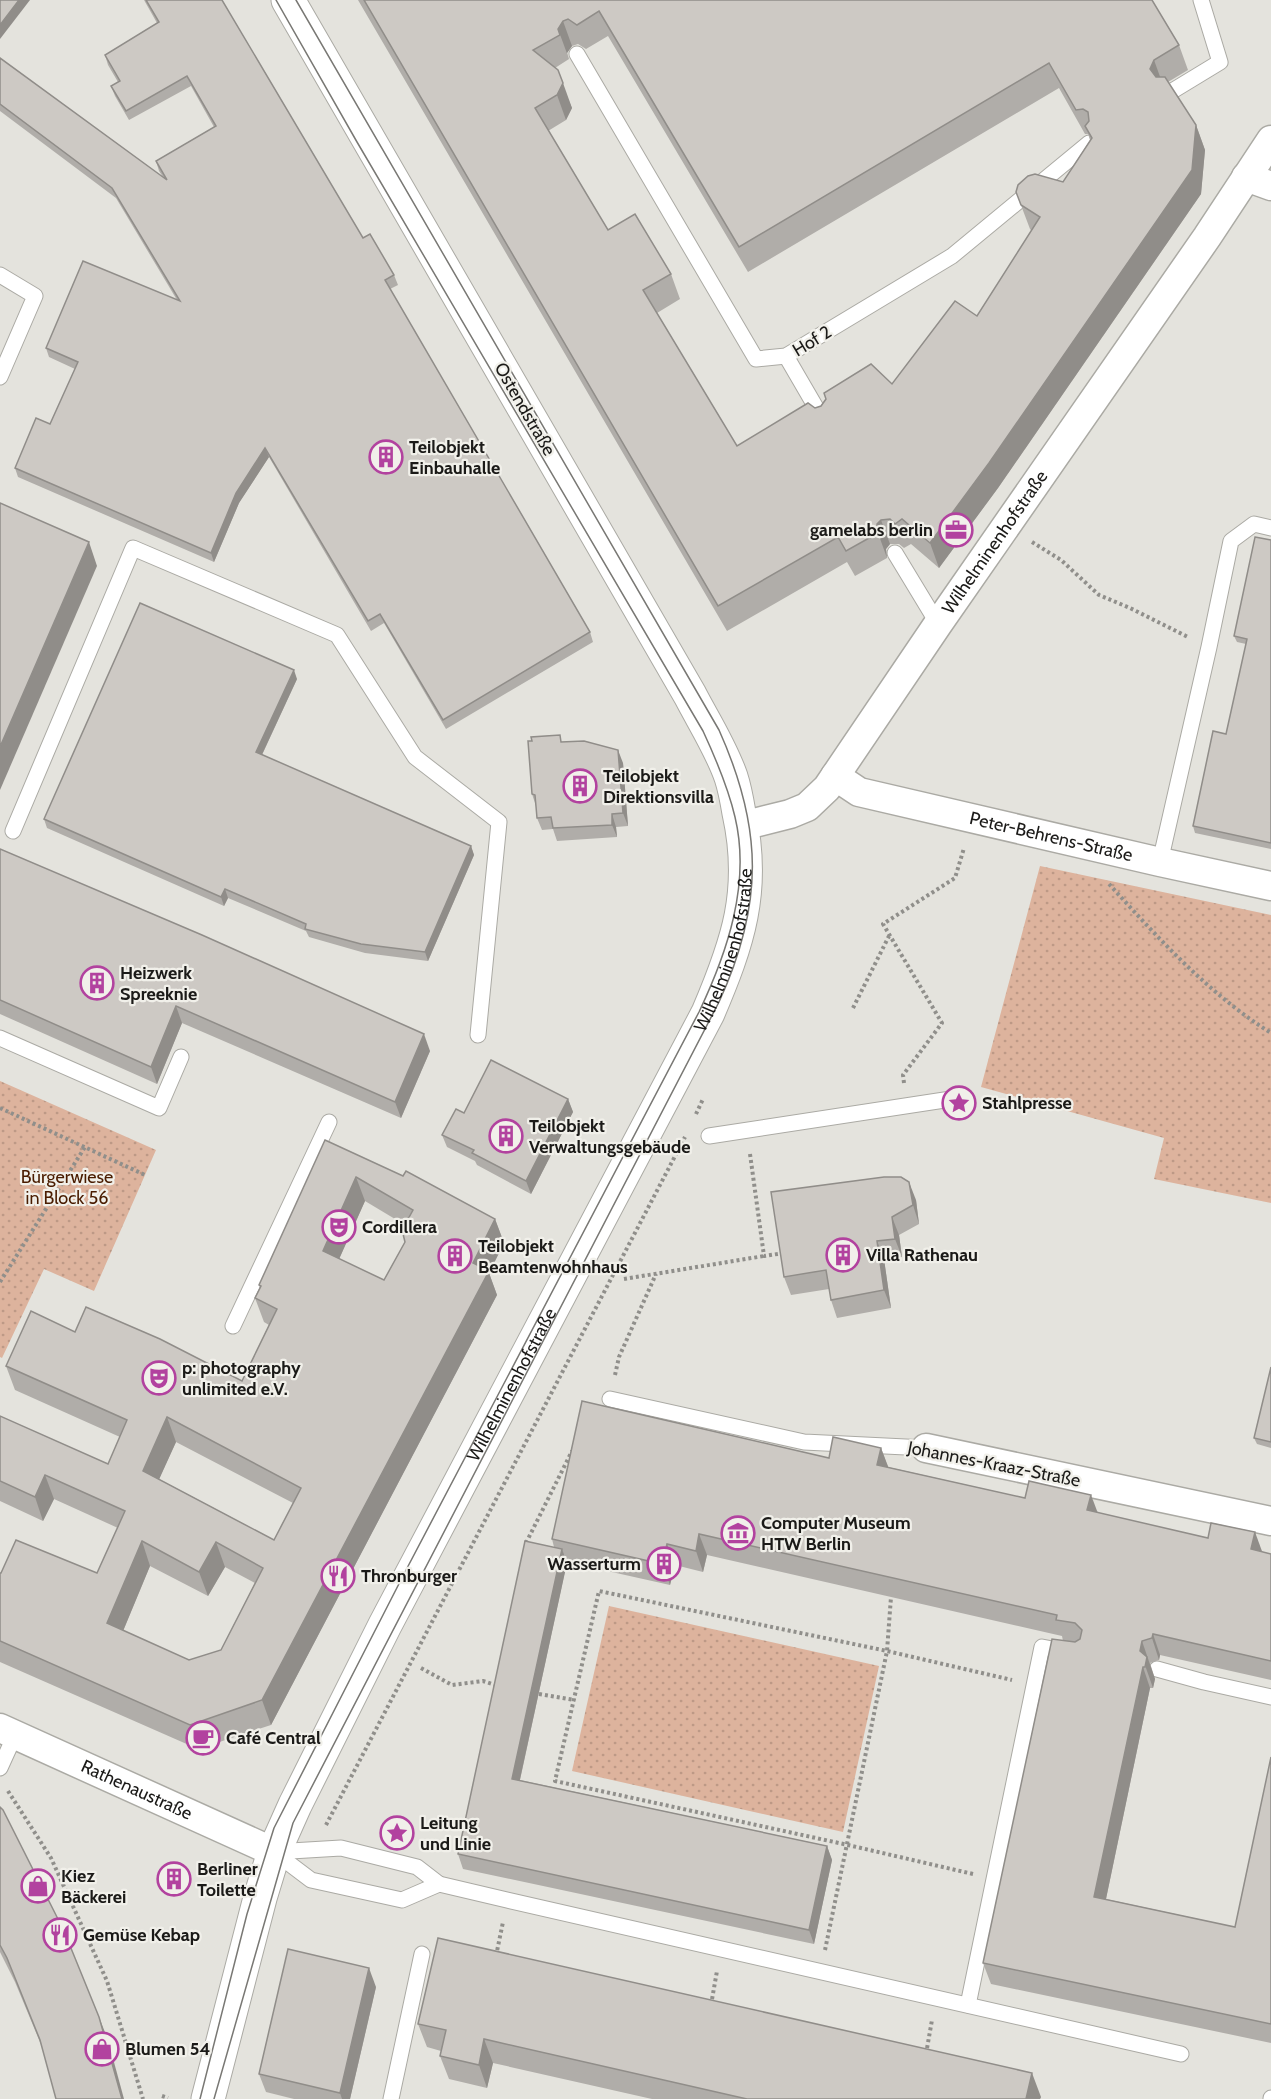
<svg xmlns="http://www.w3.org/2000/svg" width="1271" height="2099" font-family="Cabin,sans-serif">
<defs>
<pattern id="green-dots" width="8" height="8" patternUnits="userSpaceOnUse" patternTransform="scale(1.5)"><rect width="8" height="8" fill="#ddb39d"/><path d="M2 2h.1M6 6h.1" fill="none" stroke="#bd9986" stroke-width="1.8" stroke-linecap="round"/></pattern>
</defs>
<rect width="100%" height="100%" fill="#e4e3dd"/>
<g fill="url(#green-dots)">
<polygon points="1040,866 1271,915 1271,1203 1154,1179 1164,1138 981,1087"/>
<polygon points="0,1081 156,1150 94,1291 44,1269 2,1358 0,1357"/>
<polygon points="609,1606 879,1666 843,1832 572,1771"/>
</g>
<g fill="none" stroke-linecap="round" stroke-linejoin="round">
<g stroke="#abaaa4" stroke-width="17">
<g id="service">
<polyline points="577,54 756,359 786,356 952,256 1089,143"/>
<polyline points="1169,93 1220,62 1201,0"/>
<polyline points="0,275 35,296 0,377"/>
<polyline points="786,356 825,423"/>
<polyline points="895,553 938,624"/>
<polyline points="13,831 133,548 337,635 415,757 499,822 478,1035"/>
<polyline points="1160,862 1209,647 1231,541 1254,524 1271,528"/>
<polyline points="0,1038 159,1108 181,1057"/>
<polyline points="709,1136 951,1099"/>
<polyline points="233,1326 329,1122"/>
<polyline points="610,1399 804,1442 926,1448"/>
<polyline points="1157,1669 1204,1682 1271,1697"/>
<polyline points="0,1768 15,1735"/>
<polyline points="274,1852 341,1848 417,1867 439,1884 507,1900 1181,2054"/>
<polyline points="274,1852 311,1880 402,1900 439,1884"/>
<polyline points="968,2005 1042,1647 1068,1652"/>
<polyline points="391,2099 422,1954"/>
<polyline points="1271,2099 1271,2098"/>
</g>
</g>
<g stroke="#abaaa4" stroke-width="31">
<g id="minor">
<polyline points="1246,177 1271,186"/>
<path id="s1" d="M835,776L859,792L1160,862L1271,886"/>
<path id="s2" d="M742,826L790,814L807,807L827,788L938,624L1207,237L1271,140"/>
<polyline points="926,1448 1271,1521"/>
<path id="s3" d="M0,1728L274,1852"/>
</g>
</g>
<g stroke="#abaaa4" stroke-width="35">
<g id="tertiary">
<path id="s4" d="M208,2099L260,1898L274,1852L295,1805L385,1625L708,1013C738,943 756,890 739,813C737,801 735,789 731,777C721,748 704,722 690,695L288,0"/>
</g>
</g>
<g stroke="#908f8b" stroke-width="4" stroke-dasharray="3 3" stroke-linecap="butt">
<polyline points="1032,542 1061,560 1099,595 1130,608 1188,637"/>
<path d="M1109,884C1158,938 1209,994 1271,1033"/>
<polyline points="853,1008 889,936"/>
<polyline points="904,1083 903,1075 942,1023 883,924 955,878 964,848"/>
<polyline points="0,1108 145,1175"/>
<polyline points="696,1114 703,1099"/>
<polyline points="750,1154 764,1256 784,1253"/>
<polyline points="624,1279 764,1256"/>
<polyline points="0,1282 85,1147"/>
<polyline points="615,1375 619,1357 656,1274"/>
<polyline points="526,1543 572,1451"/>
<polyline points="421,1668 452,1685 483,1681 498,1686"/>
<polyline points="539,1694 575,1700"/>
<polyline points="8,1791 51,1858 107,1981 143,2099"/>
<polyline points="326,1825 685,1137"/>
<polyline points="973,1874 848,1845 555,1781 599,1591 887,1651 1012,1680"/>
<polyline points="825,1950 887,1651 891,1597"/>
<polyline points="496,1956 503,1922"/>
<polyline points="711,2005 717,1971"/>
<polyline points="926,2054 932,2020"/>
<polyline points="162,2096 168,2098"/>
</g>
<use href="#service" stroke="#fff" stroke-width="15"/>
<use href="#minor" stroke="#fff" stroke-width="28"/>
<use href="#tertiary" stroke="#fff" stroke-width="33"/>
<g stroke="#797874" stroke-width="1.5">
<path d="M200,2099L247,1914L274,1828L405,1572L699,1012C727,953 751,884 735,817C728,787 716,759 703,731L357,142L276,0"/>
<path d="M214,2099L293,1823L719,1002C764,904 763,828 719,730L296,0"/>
</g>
</g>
<g fill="#b0ada9" fill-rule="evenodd">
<polygon points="144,0 222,0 363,238 394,275 398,285 390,289 590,632 593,642 446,729 384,623 371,631 269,457 239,503 214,562 18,477 15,468 50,424 75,369 49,357 46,348 177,300 116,198 0,111 0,58 163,177 159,171 156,161 214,127 191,86 129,120 115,96 111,86 118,82 108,65 105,55 157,23"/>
<path d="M358,0H1152L1179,45L1188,70L1168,82L1196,125L1205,150L1201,194L998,488L939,568L911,544L904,548L899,544H890L886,549L887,558L855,576L847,562L727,631ZM608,36L748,272L1059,88L1085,134H1088L1090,140L1063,182L1016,192L1030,229L1032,231L977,316L892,384L815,408L737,446L657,313L680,299L671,274L608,230L548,131L566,120L572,108L555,68L569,59L567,53L572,46L578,44L586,49Z"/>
<polygon points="1271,540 1271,849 1195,833 1193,826 1226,734 1246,644 1237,642 1234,636"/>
<polygon points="297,679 262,755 471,846 474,855 428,961 365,953 309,937 306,931 228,898 224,906 47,828 44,819"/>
<polygon points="562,742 623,763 628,826 616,827 617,837 557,841 553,829 542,830 537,818 536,806 532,794"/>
<polygon points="0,849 430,1051 401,1118 182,1023 157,1084 0,1014"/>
<polygon points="568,1099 573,1112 531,1194 477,1165 475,1161 447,1147 442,1135 464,1113"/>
<path d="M325,1140L495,1219L504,1243L489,1273L497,1295L271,1725L198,1749L0,1662V1573H97L118,1528L54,1499L43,1521L0,1501V1416L108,1464L120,1437L15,1390L6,1366L75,1332L242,1381L269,1325L264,1322L255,1298L260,1288L259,1285ZM365,1201L405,1225V1242L384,1280L339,1259ZM176,1442L293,1503L274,1540L159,1479ZM150,1566L208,1596L225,1567L255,1583L221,1650L189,1660L123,1631Z"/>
<polygon points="916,1200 919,1224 899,1235 902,1257 884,1259 891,1308 837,1318 831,1300 829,1289 791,1295 784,1277"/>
<polygon points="1271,1367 1271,1448 1257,1444 1254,1438"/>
<polygon points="881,1448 888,1467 1025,1498 1098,1513 1271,1554 1271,1680 1160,1655 1159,1660 1150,1663 1155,1679 1153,1688 1150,1688 1106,1899 1235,1927 1271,1757 1271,2043 991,1984 983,1963 1063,1641 1062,1636 707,1555 703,1572 675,1565 670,1585 567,1562 520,1780 827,1846 832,1860 814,1944 463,1869 458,1854 554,1547 552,1539 829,1458"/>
<polygon points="0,1807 108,2040 42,2047 15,1982 0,1952"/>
<polygon points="376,1987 350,2099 294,2099 266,2092 259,2074"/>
<polygon points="418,2024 1041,2097 1040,2099 652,2099 493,2063 487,2088 449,2079 440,2056 441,2051 427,2047"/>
</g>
<g fill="#908d89">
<polygon points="19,0 30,0 0,39 0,25"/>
<polygon points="563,21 572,46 567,53 569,59 558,29"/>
<polygon points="1154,60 1163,85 1159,94 1150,69"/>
<polygon points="563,83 572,108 566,120 557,95"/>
<polygon points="1196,125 1205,150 1201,194 998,488 939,568 930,543"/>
<polygon points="265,448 269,457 239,503 214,562 211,553 236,493"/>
<polygon points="881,520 890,544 886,549 887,558 878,533 877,524"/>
<polygon points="89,542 97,566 0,790 0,747"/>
<polygon points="294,670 297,679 259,761 256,752"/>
<polygon points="618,750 623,763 628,826 623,813"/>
<polygon points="612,814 616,827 617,837 612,825"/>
<polygon points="471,846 474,855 428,961 425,952"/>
<polygon points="225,889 228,898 224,906 221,897"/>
<polygon points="176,1006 182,1023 157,1084 151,1067"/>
<polygon points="424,1034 430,1051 401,1118 395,1102"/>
<polygon points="568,1099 573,1112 531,1194 526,1181"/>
<polygon points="356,1177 365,1201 332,1275 323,1251"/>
<polygon points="909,1182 916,1200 919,1224 913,1205"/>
<polygon points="892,1217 899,1235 902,1257 895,1239"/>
<polygon points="495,1219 504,1243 489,1273 497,1295 271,1725 262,1700 473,1263"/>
<polygon points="877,1241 884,1259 891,1308 884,1290"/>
<polygon points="167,1417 176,1442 152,1495 143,1471"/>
<polygon points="881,1448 889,1469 877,1465"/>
<polygon points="45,1475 54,1499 43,1521 35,1497"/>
<polygon points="1091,1495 1099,1516 1087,1510"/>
<polygon points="1255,1532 1263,1554 1251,1549"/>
<polygon points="699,1534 707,1555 703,1572 696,1551"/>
<polygon points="142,1541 150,1566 116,1648 107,1623"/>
<polygon points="216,1542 225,1567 208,1596 199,1572"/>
<polygon points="667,1544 675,1565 670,1585 662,1564"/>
<polygon points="562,1549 567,1563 517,1793 512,1779"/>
<polygon points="1153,1634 1160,1655 1159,1660 1152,1638"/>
<polygon points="1142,1641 1155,1679 1153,1688 1140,1651"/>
<polygon points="1143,1667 1150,1688 1102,1918 1094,1897"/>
<polygon points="827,1846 832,1860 814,1944 809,1930"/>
<polygon points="369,1968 376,1987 350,2099 342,2099 340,2093"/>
<polygon points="99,2017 108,2040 124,2099 122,2099"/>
<polygon points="484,2039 493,2063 487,2088 479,2065"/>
<polygon points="1032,2073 1041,2097 1040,2099 1026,2099"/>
</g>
<g fill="#cdc9c4" stroke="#908d89" stroke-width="1.5" fill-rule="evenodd">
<polygon points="0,0 19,0 0,25"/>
<polygon points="146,0 222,0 363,238 370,234 394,275 385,280 590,632 443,720 380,614 368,621 265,448 236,493 211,553 15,468 36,418 50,424 78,362 46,348 83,261 180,301 112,188 0,104 0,58 167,180 156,161 216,126 187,76 126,111 111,86 120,81 105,55 159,22"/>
<path d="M364,0H1152L1179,45L1154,60L1150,69L1156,77H1165L1196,125L1192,170L989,463L930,543L902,519L895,524L890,519L881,520L877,524L878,533L846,551L838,537L718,606ZM599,11L739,247L1049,63L1076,110L1083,109L1088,112L1089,121L1085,126L1092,138L1063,182L1035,174L1028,176L1018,185L1016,192L1021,205L1040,217L977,316L955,301L892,384L871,364L824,393L826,399L821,406L815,408L808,403L737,446L643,290L671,274L635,214L608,230L535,108L557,95L563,83L558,70L533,50L560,35L558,29L563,21L568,19L577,25Z"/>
<polygon points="0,503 89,542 0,747"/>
<polygon points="1255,537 1271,540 1271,843 1193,826 1213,731 1226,734 1247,639 1234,636"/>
<polygon points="140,603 294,670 256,752 471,846 425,952 361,944 305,929 306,924 225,889 221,897 44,819"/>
<polygon points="560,735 561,742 584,741 618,750 623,813 612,814 612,825 553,828 551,817 537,818 535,795 532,794 528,741 532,741 531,737"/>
<polygon points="0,849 202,935 424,1034 395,1102 176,1006 151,1067 0,1000"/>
<polygon points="491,1060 568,1099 526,1181 472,1153 474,1150 442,1135 456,1109 464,1113"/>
<path d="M325,1140L403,1176L406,1171L495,1219L473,1263L489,1271L262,1700L190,1725L0,1641V1573H1L16,1540L97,1573L125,1511L45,1475L35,1497L0,1481V1416L108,1464L127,1420L6,1366L31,1311L75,1332L86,1307L160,1339L242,1381L277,1309L255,1298L261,1286L259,1285ZM356,1177L413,1210L402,1230L405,1242L384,1280L323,1251ZM167,1417L301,1488L274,1540L143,1471ZM142,1541L199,1572L216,1542L263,1568L221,1650L189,1660L107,1623Z"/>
<polygon points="884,1177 901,1177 909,1182 913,1205 892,1217 895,1239 877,1241 884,1290 831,1300 826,1270 784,1277 771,1192"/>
<polygon points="1271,1367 1271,1442 1254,1438"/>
<polygon points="582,1401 829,1458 833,1437 881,1448 877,1465 1025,1498 1029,1481 1042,1484 1091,1495 1087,1510 1208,1538 1211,1523 1255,1532 1251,1549 1271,1554 1271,1661 1153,1634 1152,1638 1142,1641 1140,1651 1147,1657 1145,1667 1143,1667 1094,1897 1235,1927 1271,1757 1271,2024 983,1963 1052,1639 1075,1642 1080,1639 1082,1630 1075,1623 1056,1620 1057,1615 699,1534 696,1551 667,1544 662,1564 552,1539"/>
<polygon points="525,1541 562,1549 512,1779 827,1846 809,1930 458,1854"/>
<polygon points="0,1807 3,1810 64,1931 99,2017 122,2099 56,2099 40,2040 7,1958 0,1945"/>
<polygon points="438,1938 1032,2073 1026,2099 747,2099 484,2039 479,2065 440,2056 446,2030 418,2024"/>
<polygon points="288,1949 369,1968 340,2093 259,2074"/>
</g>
<defs>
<g id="building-ring" transform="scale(1.725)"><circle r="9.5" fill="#f1f0ea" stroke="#b2429f" stroke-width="1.5"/><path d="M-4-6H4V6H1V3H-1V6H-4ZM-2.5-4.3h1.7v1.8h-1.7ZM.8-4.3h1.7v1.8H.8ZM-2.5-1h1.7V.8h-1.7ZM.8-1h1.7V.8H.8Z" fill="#b2429f"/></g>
<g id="office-ring" transform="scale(1.725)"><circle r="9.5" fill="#f1f0ea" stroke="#b2429f" stroke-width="1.5"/><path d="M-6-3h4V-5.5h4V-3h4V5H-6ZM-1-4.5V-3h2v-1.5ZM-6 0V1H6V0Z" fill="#b2429f"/></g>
<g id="sight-ring" transform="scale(1.725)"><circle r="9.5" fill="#f1f0ea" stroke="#b2429f" stroke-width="1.5"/><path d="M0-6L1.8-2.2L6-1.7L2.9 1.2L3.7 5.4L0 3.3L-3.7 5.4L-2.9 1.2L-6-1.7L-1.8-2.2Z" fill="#b2429f"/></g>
<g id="theatre-ring" transform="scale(1.725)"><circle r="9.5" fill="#f1f0ea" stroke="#b2429f" stroke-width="1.5"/><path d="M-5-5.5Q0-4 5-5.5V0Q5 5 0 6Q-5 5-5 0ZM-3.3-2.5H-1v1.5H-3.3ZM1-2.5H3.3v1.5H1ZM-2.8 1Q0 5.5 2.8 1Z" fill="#b2429f"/></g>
<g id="museum-ring" transform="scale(1.725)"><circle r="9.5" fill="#f1f0ea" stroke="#b2429f" stroke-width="1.5"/><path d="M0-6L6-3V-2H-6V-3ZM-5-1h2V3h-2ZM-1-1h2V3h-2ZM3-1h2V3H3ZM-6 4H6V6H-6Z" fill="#b2429f"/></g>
<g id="restaurant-ring" transform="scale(1.725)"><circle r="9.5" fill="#f1f0ea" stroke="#b2429f" stroke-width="1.5"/><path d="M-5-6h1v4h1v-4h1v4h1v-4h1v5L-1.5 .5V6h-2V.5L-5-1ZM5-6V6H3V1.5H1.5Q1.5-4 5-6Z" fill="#b2429f"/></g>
<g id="cafe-ring" transform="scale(1.725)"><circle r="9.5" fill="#f1f0ea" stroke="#b2429f" stroke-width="1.5"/><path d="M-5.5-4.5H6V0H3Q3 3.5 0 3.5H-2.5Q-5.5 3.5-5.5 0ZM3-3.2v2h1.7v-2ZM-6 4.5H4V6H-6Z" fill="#b2429f"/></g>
<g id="shop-ring" transform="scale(1.725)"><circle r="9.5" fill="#f1f0ea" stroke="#b2429f" stroke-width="1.5"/><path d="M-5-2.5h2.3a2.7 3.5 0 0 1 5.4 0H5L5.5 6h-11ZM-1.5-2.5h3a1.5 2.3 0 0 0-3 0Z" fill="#b2429f"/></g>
</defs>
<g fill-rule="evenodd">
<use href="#building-ring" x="386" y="457"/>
<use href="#office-ring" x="956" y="530"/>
<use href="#building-ring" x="580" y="786"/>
<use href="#building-ring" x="97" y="983"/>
<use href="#sight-ring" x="959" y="1103"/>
<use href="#building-ring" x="506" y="1136"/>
<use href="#theatre-ring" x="339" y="1227"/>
<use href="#building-ring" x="843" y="1255"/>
<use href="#building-ring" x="455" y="1256"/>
<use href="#theatre-ring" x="159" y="1378"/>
<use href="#museum-ring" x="738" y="1533"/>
<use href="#building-ring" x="664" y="1564"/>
<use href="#restaurant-ring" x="338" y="1576"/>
<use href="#cafe-ring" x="203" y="1738"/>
<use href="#sight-ring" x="397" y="1833"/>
<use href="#building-ring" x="174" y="1879"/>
<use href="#shop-ring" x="38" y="1886"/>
<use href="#restaurant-ring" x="60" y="1935"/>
<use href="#shop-ring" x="102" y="2049"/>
</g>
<g text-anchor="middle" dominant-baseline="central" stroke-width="4.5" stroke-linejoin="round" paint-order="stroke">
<g font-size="18" fill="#1b1a18" stroke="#f1f0ea">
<text transform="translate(812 341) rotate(-31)">Hof 2</text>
<text transform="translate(525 409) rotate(60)">Ostendstraße</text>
<text stroke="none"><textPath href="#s2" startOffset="393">Wilhelminenhofstraße</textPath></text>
<text stroke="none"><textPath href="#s1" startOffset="226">Peter-Behrens-Straße</textPath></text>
<text stroke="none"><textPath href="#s4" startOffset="1266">Wilhelminenhofstraße</textPath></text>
<text stroke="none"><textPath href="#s4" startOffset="780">Wilhelminenhofstraße</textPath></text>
<text transform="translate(994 1464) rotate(11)">Johannes-Kraaz-Straße</text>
<text stroke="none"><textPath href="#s3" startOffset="150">Rathenaustraße</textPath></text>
</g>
<g font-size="18" font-weight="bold" fill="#1b1a18" stroke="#f1f0ea" text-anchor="start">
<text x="409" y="447">Teilobjekt<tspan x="409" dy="21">Einbauhalle</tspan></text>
<text x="933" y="530" text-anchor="end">gamelabs berlin</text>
<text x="603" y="776">Teilobjekt<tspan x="603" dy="21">Direktionsvilla</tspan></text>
<text x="120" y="973">Heizwerk<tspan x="120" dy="21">Spreeknie</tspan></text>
<text x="982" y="1103">Stahlpresse</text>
<text x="529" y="1126">Teilobjekt<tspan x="529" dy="21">Verwaltungsgebäude</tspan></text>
<text x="362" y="1227">Cordillera</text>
<text x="478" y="1246">Teilobjekt<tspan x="478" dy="21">Beamtenwohnhaus</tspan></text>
<text x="866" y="1255">Villa Rathenau</text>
<text x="182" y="1368">p: photography<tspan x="182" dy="21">unlimited e.V.</tspan></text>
<text x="761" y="1523">Computer Museum<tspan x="761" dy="21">HTW Berlin</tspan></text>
<text x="641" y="1564" text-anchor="end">Wasserturm</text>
<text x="361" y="1576">Thronburger</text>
<text x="226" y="1738">Café Central</text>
<text x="420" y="1823">Leitung<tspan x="420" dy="21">und Linie</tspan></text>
<text x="197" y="1869">Berliner<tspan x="197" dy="21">Toilette</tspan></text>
<text x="61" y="1876">Kiez<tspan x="61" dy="21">Bäckerei</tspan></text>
<text x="83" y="1935">Gemüse Kebap</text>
<text x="125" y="2049">Blumen 54</text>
</g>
<g font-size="18" fill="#4a1c00" stroke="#f1f0ea">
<text x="67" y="1177">Bürgerwiese<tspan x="67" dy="21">in Block 56</tspan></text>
</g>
</g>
</svg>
